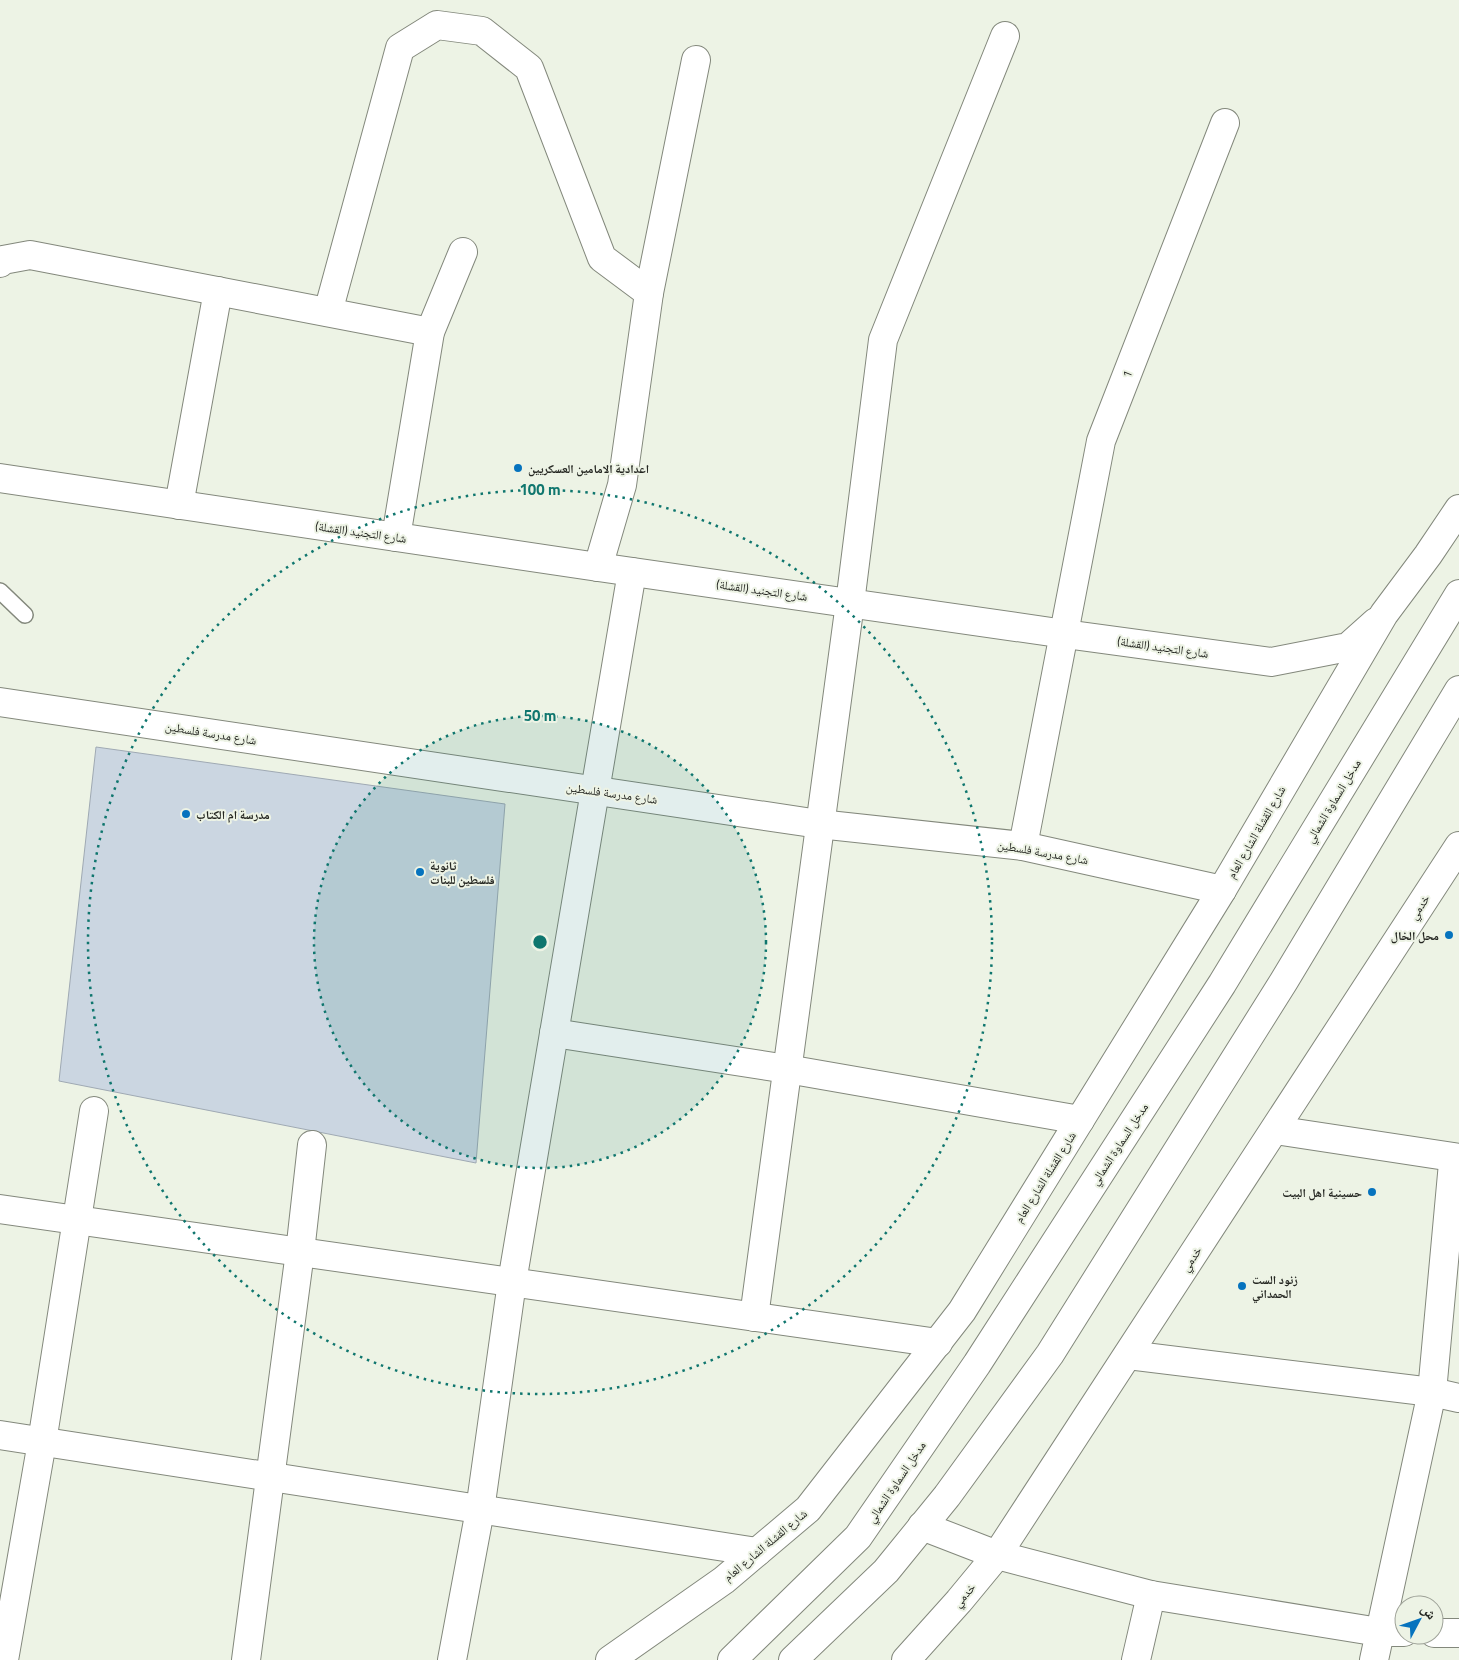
<svg xmlns="http://www.w3.org/2000/svg" width="1459" height="1660" font-family="'Titillium Web','Noto Naskh Arabic',sans-serif">
<rect width="100%" height="100%" fill="#edf3e5"/>
<polygon fill="#cbd6e1" stroke="#9fa9b3" points="96,747 505,804 476,1163 59,1081"/>
<g fill="none" stroke-linecap="round" stroke-linejoin="round">
<g stroke="#83887c" stroke-width="18">
<polyline id="lane" points="0,591 25,615"/>
</g>
<g stroke="#83887c" stroke-width="30">
<g id="street">
<polyline points="0,263 3,260 30,255 430,332"/>
<polyline points="649,293 696,60"/>
<polyline points="328,312 400,48 437,25 482,31 529,68 602,258 649,293 622,485 598,567"/>
<polyline points="0,478 598,567 1065,634 1271,662 1348,647 1376,622"/>
<polyline points="179,505 218,291"/>
<polyline points="396,537 430,332 463,252"/>
<polyline points="0,702 819,824 1023,846 1222,890"/>
<polyline points="1023,846 1101,441 1225,123"/>
<polyline points="554,1033 787,1069 1080,1120"/>
<polyline points="1275,1130 1459,1158"/>
<polyline points="0,1209 938,1343"/>
<polyline points="754,1317 850,603 883,340 1005,36"/>
<polyline points="1128,1355 1432,1392 1459,1398"/>
<polyline points="0,1435 757,1552"/>
<polyline points="922,1526 997,1555 1151,1595 1379,1632 1404,1632"/>
<polyline points="1434,1633 1459,1633"/>
<polyline points="4,1660 42,1442 94,1111"/>
<polyline points="246,1660 300,1252 312,1145"/>
<polyline points="452,1660 480,1510 512,1282 632,572"/>
<polyline points="1136,1660 1151,1595"/>
<polyline points="1374,1660 1432,1392 1453,1163 1451,1157"/>
</g>
</g>
<g stroke="#83887c" stroke-width="30">
<g id="secondary">
<polyline points="610,1660 724,1580 808,1509 962,1311 1222,890 1384,614 1428,555 1459,509"/>
<polyline points="906,1660 959,1601 997,1555 1459,846"/>
</g>
</g>
<g stroke="#83887c" stroke-width="30">
<g id="highway">
<polyline points="732,1660 858,1537 977,1364 1222,984 1459,594"/>
<polyline points="793,1660 886,1571 947,1496 1050,1354 1284,981 1459,690"/>
</g>
</g>
<use href="#lane" stroke="#fff" stroke-width="15"/>
<use href="#street" stroke="#fff" stroke-width="28"/>
<use href="#secondary" stroke="#fff" stroke-width="28"/>
<use href="#highway" stroke="#fff" stroke-width="28"/>
</g>
<circle cx="540" cy="942" r="226" fill="#0f766e" fill-opacity=".12"/>
<g fill="none" stroke="#0f766e" stroke-width="2.5" stroke-dasharray="2.5 5">
<circle cx="540" cy="942" r="226"/>
<circle cx="540" cy="942" r="452"/>
</g>
<g fill="#0673be" stroke="#edf3e5" stroke-width="2">
<circle cx="518" cy="468" r="5"/>
<circle cx="186" cy="814" r="5"/>
<circle cx="420" cy="872" r="5"/>
<circle cx="1449" cy="935" r="5"/>
<circle cx="1372" cy="1192" r="5"/>
<circle cx="1242" cy="1286" r="5"/>
</g>
<g text-anchor="middle" dominant-baseline="central" stroke-width="4" stroke-linejoin="round" paint-order="stroke">
<g font-size="12" fill="#242621" stroke="#edf3e5">
<text transform="translate(1127 374) rotate(-69)">1</text>
<text transform="translate(361 532) rotate(8)">شارع التجنيد (القشلة)</text>
<text transform="translate(762 590) rotate(8)">شارع التجنيد (القشلة)</text>
<text transform="translate(1163 647) rotate(8)">شارع التجنيد (القشلة)</text>
<text transform="translate(211 733) rotate(9)">شارع مدرسة فلسطين</text>
<text transform="translate(612 793) rotate(8)">شارع مدرسة فلسطين</text>
<text transform="translate(1333 801) rotate(-59)">مدخل السماوة الشمالي</text>
<text transform="translate(1256 832) rotate(-60)">شارع القشلة الشارع العام</text>
<text transform="translate(1043 852) rotate(10)">شارع مدرسة فلسطين</text>
<text transform="translate(1419 907) rotate(-57)">خدمي</text>
<text transform="translate(1119 1144) rotate(-57)">مدخل السماوة الشمالي</text>
<text transform="translate(1045 1177) rotate(-58)">شارع القشلة الشارع العام</text>
<text transform="translate(1191 1259) rotate(-57)">خدمي</text>
<text transform="translate(896 1482) rotate(-56)">مدخل السماوة الشمالي</text>
<text transform="translate(765 1545) rotate(-40)">شارع القشلة الشارع العام</text>
<text transform="translate(964 1595) rotate(-50)">خدمي</text>
</g>
<g font-size="12" font-weight="bold" fill="#242621" stroke="#edf3e5" text-anchor="start">
<text x="528" y="468">اعدادية الامامين العسكريين</text>
<text x="196" y="814">مدرسة ام الكتاب</text>
<text x="430" y="865">ثانوية<tspan x="430" dy="14">فلسطين للبنات</tspan></text>
<text x="1439" y="935" text-anchor="end">محل الخال</text>
<text x="1362" y="1192" text-anchor="end">حسينية اهل البيت</text>
<text x="1252" y="1279">زنود الست<tspan x="1252" dy="14">الحمداني</tspan></text>
</g>
</g>
<circle cx="540" cy="942" r="8" fill="#0f766e" stroke="#edf3e5" stroke-width="2.5"/>
<g font-size="15" text-anchor="middle" font-weight="bold" fill="#0f766e" stroke="#edf3e5" stroke-width="4" stroke-linejoin="round" paint-order="stroke">
<text x="540" y="495">100 m</text>
<text x="540" y="721">50 m</text>
</g>
<g transform="translate(1419 1620) rotate(49)"><circle r="24" fill="#edf3e5" stroke="#9da197"/>
<path d="M0-4L9 19L0 12L-9 19Z" fill="#0673be"/>
<text y="-8" font-size="14" font-weight="bold" text-anchor="middle" fill="#242621">ش</text>
</g>
</svg>
